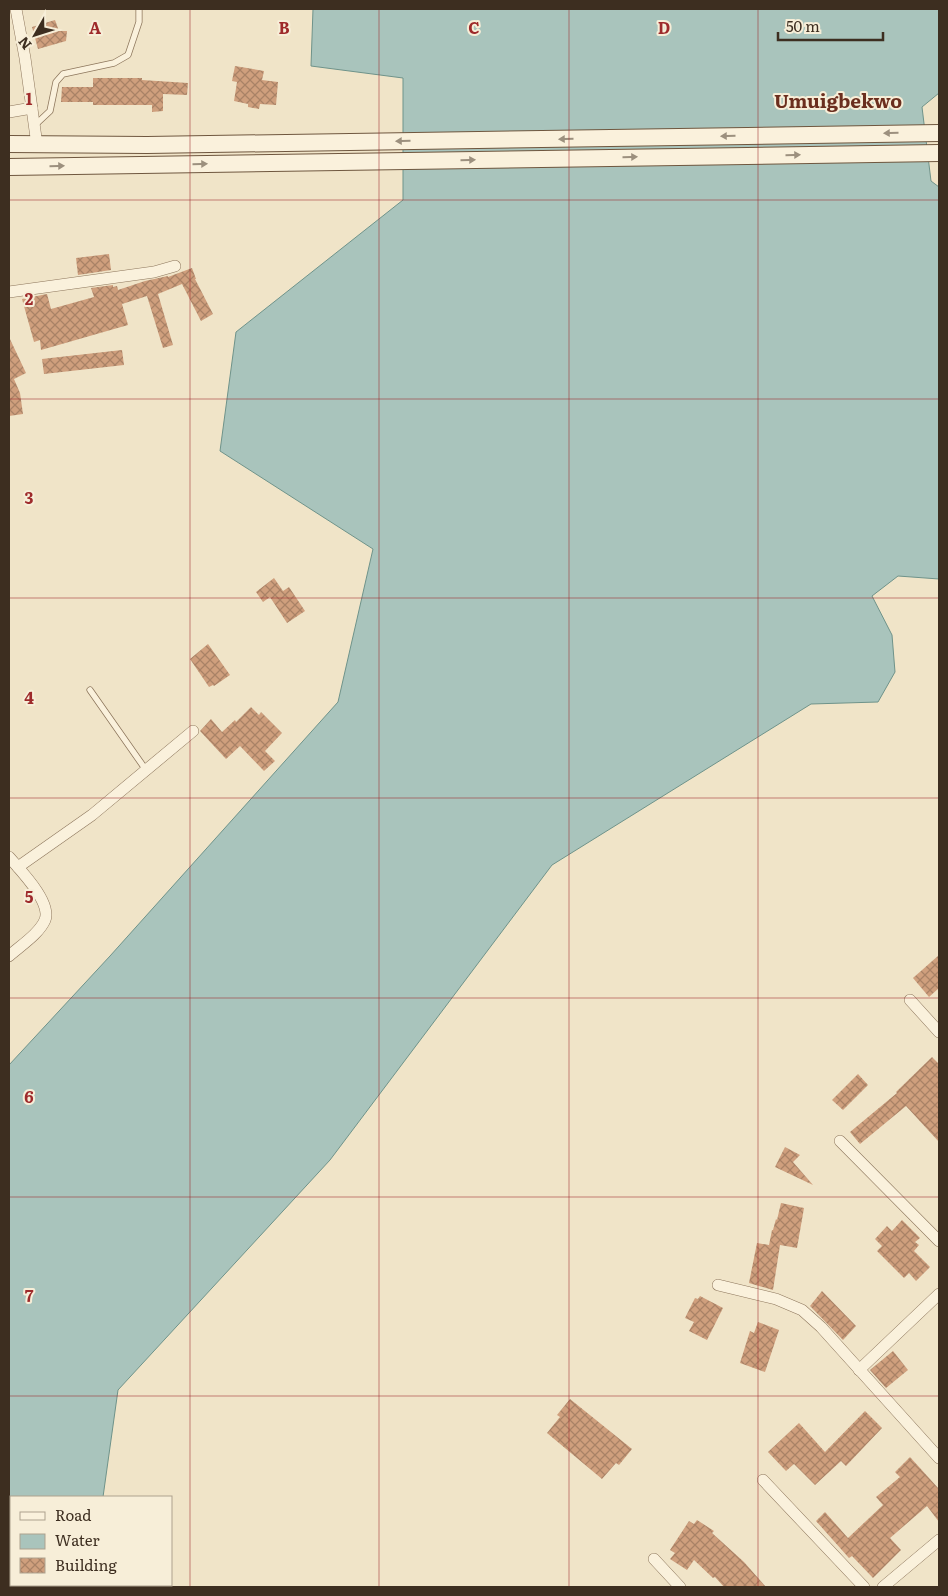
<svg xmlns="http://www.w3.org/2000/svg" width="948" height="1596" font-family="Literata,serif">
<defs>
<pattern id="building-cross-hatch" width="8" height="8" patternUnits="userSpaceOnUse" patternTransform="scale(1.25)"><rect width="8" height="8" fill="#cf9f7d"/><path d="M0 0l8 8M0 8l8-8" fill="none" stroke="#a98266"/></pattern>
</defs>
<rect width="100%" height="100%" fill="#f0e4c8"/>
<polygon fill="#a9c4bc" stroke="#6f938a" points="313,9 939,9 939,93 922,107 931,181 939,187 939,579 898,576 872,596 892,635 895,672 878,702 811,704 552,865 330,1160 118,1390 103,1497 11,1497 11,1585 91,1585 91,1587 9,1587 9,1065 110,956 338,702 373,549 220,451 236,332 403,200 403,78 311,66"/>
<g fill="url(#building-cross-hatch)">
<polygon points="55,20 59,31 67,31 66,41 38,49 32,27"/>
<polygon points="235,66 264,71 262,80 278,82 276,105 260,104 259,109 248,107 248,104 234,101 237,82 232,81"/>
<polygon points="93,78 142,78 142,80 188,83 187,95 163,94 163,111 152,112 152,105 93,105 93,102 61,102 62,87 93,87"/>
<polygon points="109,254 111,270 78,275 76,258"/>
<polygon points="192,268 196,279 195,279 213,314 201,321 182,284 158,294 173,345 163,348 147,296 122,304 128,325 41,350 40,340 34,342 22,299 47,294 51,309 94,297 91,288 113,285 113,287 117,286 118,290 145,281 168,276 168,277"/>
<polygon points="9,337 26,373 14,379 20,393 23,414 9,416"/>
<polygon points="122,350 124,365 44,374 42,359"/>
<polygon points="274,578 283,591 289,587 305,611 287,623 270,597 263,602 256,592"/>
<polygon points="208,644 230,675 214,686 213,685 209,687 190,659"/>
<polygon points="251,707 259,715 261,712 282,733 265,751 275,761 264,771 240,746 226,759 200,731 211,719 222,732 235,720 236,722"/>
<polygon points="939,955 939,988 929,997 913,978"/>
<polygon points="932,1057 939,1064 939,1142 906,1106 860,1144 850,1132 897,1093 896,1092"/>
<polygon points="858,1074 868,1085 843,1110 832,1100"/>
<polygon points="785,1147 800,1155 793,1162 813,1185 775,1167"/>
<polygon points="781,1203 804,1208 797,1248 780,1245 773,1290 749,1283 757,1243 769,1245 772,1230 773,1230 776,1219 777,1220"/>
<polygon points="902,1220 920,1238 915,1242 919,1245 914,1251 930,1267 916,1281 909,1273 904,1278 877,1251 882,1246 875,1239 887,1226 892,1231"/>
<polygon points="822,1291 856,1326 843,1340 810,1306"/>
<polygon points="700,1296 723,1308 707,1340 689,1331 694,1322 685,1318 695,1298 698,1299"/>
<polygon points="758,1322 779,1330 765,1372 740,1363 750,1331 754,1333"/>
<polygon points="893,1351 908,1370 886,1388 870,1370"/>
<polygon points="570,1399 632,1449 619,1465 616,1463 602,1479 547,1433 560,1417 557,1415"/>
<polygon points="865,1411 882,1428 846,1466 841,1461 815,1485 794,1464 786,1471 768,1452 799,1423 825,1452"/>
<polygon points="910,1457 939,1489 939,1522 927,1506 890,1538 901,1550 873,1578 852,1556 849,1558 816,1521 825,1512 848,1538 883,1505 876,1497 900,1477 895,1472"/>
<polygon points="697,1520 714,1531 712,1533 744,1562 766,1587 724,1587 715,1577 713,1578 694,1560 687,1570 670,1559 675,1553 670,1550 689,1521 694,1524"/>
</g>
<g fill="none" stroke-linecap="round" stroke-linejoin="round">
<g stroke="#8d765c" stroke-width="7">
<g id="service">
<polyline points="34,126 50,111 56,82 63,74 114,63 128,55 139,22 139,9"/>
<polyline points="90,690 146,770"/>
</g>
</g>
<g stroke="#8d765c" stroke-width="12">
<g id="minor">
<polyline points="16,9 25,58 37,145"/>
<polyline points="9,112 32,108"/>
<polyline points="9,292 154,272 175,266"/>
<path d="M9,857C20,870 52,902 45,920C39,934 20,946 9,956"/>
<polyline points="18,867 92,815 193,731"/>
<polyline points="910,1000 939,1032"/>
<polyline points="840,1141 939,1241"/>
<polyline points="718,1285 776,1299 802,1310 821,1327 939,1458"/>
<polyline points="859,1370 939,1294"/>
<polyline points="763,1480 864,1587"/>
<polyline points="654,1559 680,1587"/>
<polyline points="883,1587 939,1540"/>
</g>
</g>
<g stroke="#6f573f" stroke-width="18">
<g id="secondary">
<polyline points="9,144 147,145 939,133"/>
<polyline points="9,167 939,153"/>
</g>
</g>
<use href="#service" stroke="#faf1dc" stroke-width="5.5"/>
<use href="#minor" stroke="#faf1dc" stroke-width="11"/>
<use href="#secondary" stroke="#faf1dc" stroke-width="16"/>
</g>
<defs><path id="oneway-solid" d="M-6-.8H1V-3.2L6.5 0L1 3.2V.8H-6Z" transform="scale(1.25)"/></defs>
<g fill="#9c907e">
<use href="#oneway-solid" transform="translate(891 133) rotate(179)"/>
<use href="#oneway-solid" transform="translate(728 136) rotate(179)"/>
<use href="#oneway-solid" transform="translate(566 139) rotate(179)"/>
<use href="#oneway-solid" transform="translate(403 141) rotate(179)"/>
<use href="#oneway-solid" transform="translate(793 155) rotate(-1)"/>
<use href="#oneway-solid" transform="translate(630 157) rotate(-1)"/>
<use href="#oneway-solid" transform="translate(468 160) rotate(-1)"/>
<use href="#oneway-solid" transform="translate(200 164) rotate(-1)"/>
<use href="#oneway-solid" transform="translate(57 166) rotate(-1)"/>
</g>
<path fill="none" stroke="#9e2a2b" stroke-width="1" stroke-opacity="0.55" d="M190,9V1587M379,9V1587M569,9V1587M758,9V1587M9,200H939M9,399H939M9,598H939M9,798H939M9,998H939M9,1197H939M9,1396H939"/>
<g text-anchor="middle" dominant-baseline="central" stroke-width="4" stroke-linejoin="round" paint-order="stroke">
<g font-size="19" font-weight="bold" fill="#6b2e1e" stroke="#f7eed8">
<text x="838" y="100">Umuigbekwo</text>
</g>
</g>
<g font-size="16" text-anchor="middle" font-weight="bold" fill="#9e2a2b" stroke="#f7eed8" stroke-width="4" stroke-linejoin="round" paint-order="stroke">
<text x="95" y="34">A</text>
<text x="284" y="34">B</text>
<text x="474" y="34">C</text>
<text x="664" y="34">D</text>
<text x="29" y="105">1</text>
<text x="29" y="305">2</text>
<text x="29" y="504">3</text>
<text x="29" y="704">4</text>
<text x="29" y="903">5</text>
<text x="29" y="1103">6</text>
<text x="29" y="1302">7</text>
</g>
<rect width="948" height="1596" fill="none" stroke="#3d2e20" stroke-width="20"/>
<rect x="10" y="1496" width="162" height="90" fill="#f7eed8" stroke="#ada18e"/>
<rect x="20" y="1512" width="25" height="8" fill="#faf1dc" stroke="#ada18e"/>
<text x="55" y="1521" font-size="15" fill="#3d2e20">Road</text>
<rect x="20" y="1534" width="25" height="15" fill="#a9c4bc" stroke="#ada18e"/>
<text x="55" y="1546" font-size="15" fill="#3d2e20">Water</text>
<rect x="20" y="1558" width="25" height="15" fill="url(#building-cross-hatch)" stroke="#ada18e"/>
<text x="55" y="1571" font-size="15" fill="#3d2e20">Building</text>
<g transform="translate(35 35) rotate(231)" stroke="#f7eed8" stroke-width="4" paint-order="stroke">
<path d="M0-4L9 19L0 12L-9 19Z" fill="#3d2e20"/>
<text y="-8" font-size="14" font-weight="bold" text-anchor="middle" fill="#3d2e20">N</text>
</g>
<path d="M778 32v8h105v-8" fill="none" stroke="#3d2e20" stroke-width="2.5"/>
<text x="786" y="32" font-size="15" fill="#3d2e20" stroke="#f7eed8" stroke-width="4" paint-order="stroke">50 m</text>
</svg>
